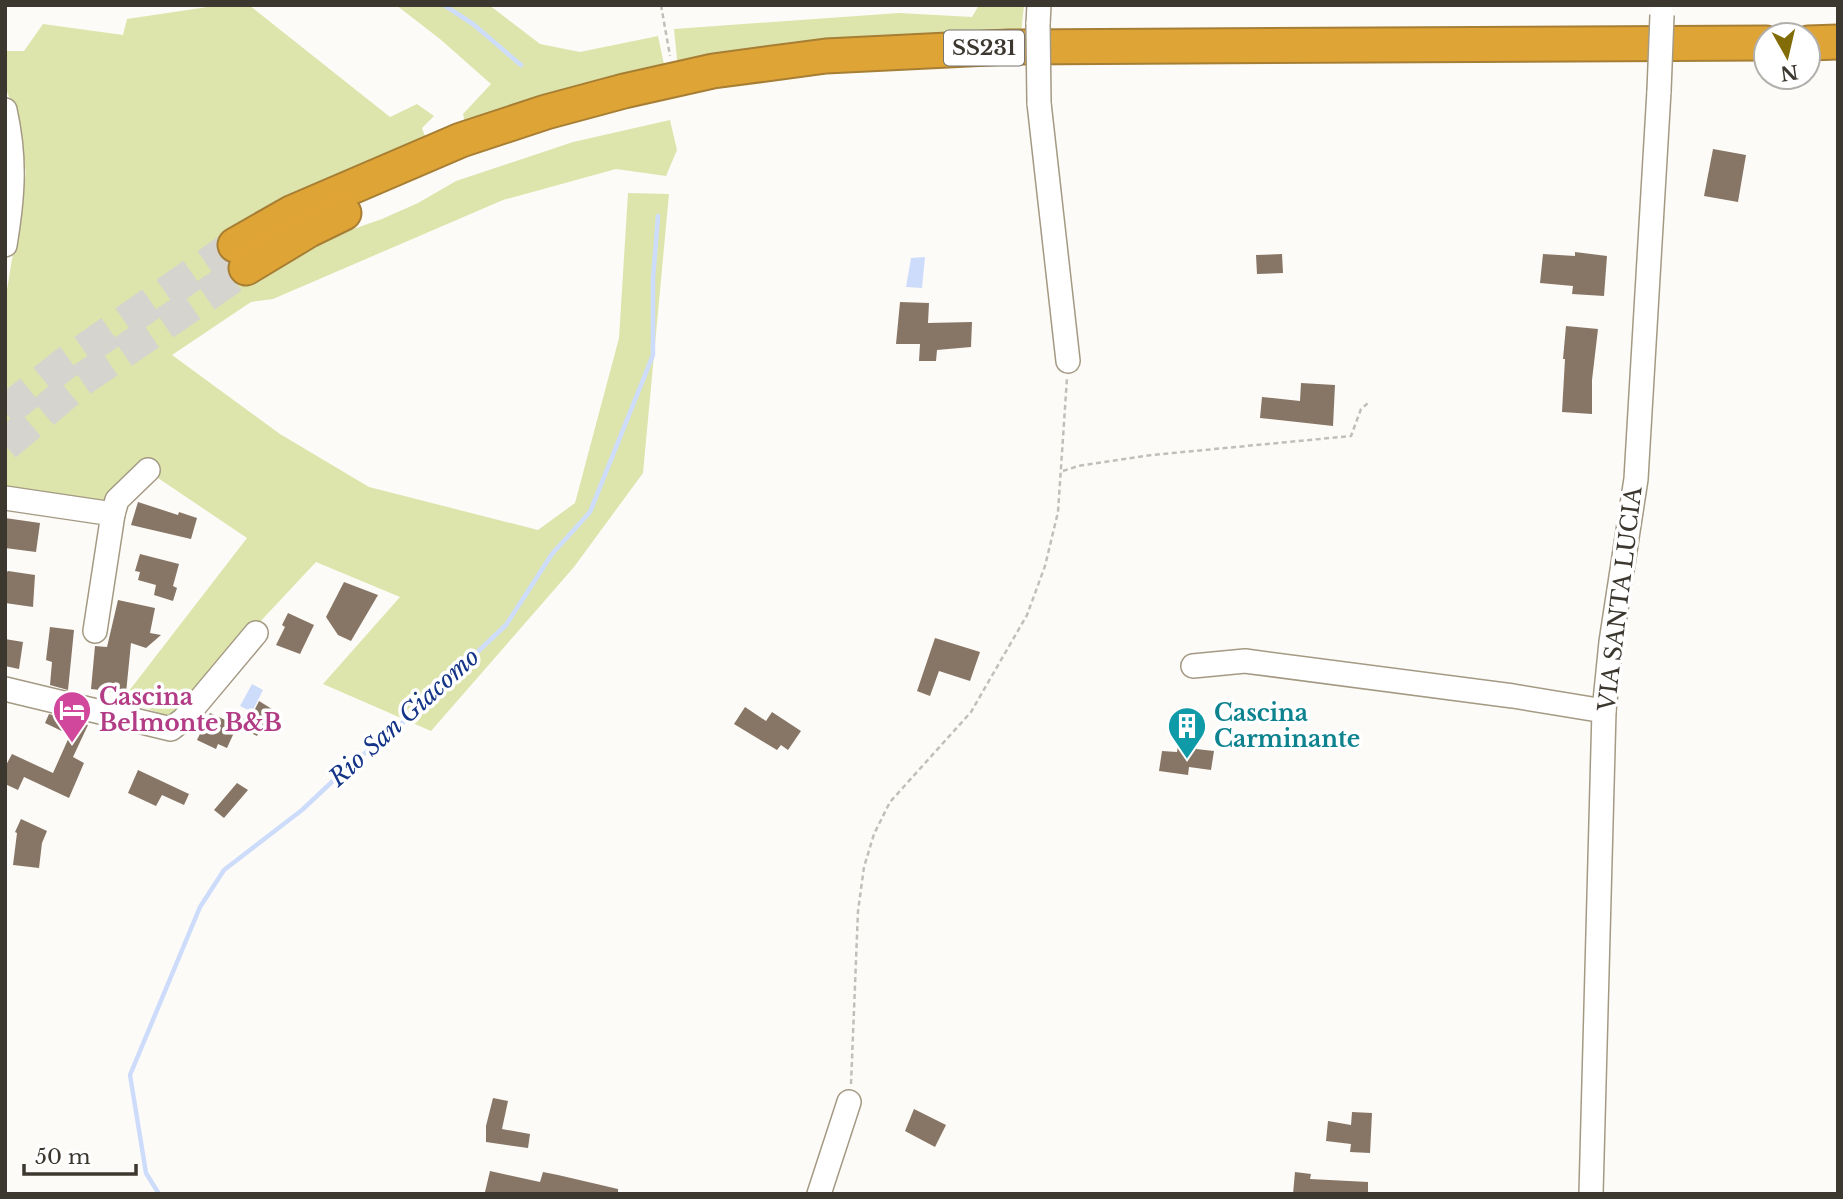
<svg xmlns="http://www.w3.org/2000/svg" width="1843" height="1199" font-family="'Libre Baskerville',serif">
<rect width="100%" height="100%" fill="#fdfbf7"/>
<g fill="#dde5ac">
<polygon points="221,5 249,5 390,117 417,104 434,116 422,128 427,142 250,279 339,234 382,219 418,203 456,181 573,142 670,120 677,150 666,176 616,169 503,200 273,299 251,302 172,355 280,434 369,487 538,530 575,503 619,338 628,193 669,194 643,473 574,567 431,731 323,684 400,597 316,562 171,717 122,700 247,538 158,478 148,461 102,503 5,487 5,302 26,173 18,121 5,86 5,51 24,51 43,24 123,35 127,19"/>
<polygon points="396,5 489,5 540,44 580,52 658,36 665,69 467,131 463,114 491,84 440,39"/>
<polygon points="979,5 1024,5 1021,34 939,33 883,37 678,69 674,29 899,13 972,17"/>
</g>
<g fill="#cddcfa">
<polygon points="925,257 922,288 906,287 911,258"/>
<polygon points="252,684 263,690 252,712 240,706"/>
</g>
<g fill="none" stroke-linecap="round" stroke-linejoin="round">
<g stroke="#cddcfa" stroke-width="4.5">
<polyline points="444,5 473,24 521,65"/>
<polyline points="159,1194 146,1173 130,1075 200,907 224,870 302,810 351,764 398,727 506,625 552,554 590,512 653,355 653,279 658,216"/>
</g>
</g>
<g fill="#877666">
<polygon points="1713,149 1746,155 1738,202 1704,196"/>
<polygon points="1575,252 1607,256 1604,296 1572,294 1573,286 1540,283 1543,254 1575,256"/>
<polygon points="1282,254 1283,273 1257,274 1256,255"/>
<polygon points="900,302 929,303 928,323 972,322 971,347 937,350 936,361 919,361 920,344 896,344"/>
<polygon points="1566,326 1598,329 1592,380 1592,414 1562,412 1565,359 1563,359"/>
<polygon points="1301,383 1335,385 1333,426 1260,418 1262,397 1300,401"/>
<polygon points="138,502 178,515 179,512 197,518 191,539 131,525"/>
<polygon points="5,518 40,523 36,552 5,548"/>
<polygon points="140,554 179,564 173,586 177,588 173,601 154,595 156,585 138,580 140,572 135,571"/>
<polygon points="8,571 35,575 33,607 5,603 5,574"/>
<polygon points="344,582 378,595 351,641 338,635 326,617"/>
<polygon points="118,600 155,608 150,633 161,635 146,648 131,643 126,693 91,689 95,646 107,647"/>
<polygon points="288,613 314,625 300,654 276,645 285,627 282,625"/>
<polygon points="50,627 74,630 68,690 50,685 52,662 46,660"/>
<polygon points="935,638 980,652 970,681 939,671 930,696 917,691"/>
<polygon points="5,639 23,642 19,669 5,666"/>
<polygon points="259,701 272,709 257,736 237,726 227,748 218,744 216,749 197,740 210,713 236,725 242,714 250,719"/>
<polygon points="745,707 766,721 772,712 801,731 788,750 781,745 777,750 734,724"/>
<polygon points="49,714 88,725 73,757 84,763 69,798 24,777 18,790 5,784 5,767 12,754 53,773 70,735 45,723"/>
<polygon points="1179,739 1199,739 1196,749 1214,751 1211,770 1189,767 1188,775 1159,771 1162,751 1177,752"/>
<polygon points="138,770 189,794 184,805 162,795 156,806 128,793"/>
<polygon points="237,783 248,790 224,818 214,810"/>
<polygon points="21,819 47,831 42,843 39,868 13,865 17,833 15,832"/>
<polygon points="493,1098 508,1101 502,1129 530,1134 528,1148 486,1142 486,1126"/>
<polygon points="914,1109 946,1125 935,1147 905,1131"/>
<polygon points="1352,1112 1372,1113 1370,1153 1350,1152 1351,1144 1326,1141 1328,1121 1351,1125"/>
<polygon points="490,1171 540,1182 543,1172 558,1175 618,1189 618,1194 492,1194 485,1192"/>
<polygon points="1295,1172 1311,1174 1310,1179 1368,1182 1368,1194 1293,1194"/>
</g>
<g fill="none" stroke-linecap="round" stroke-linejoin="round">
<g stroke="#d6d4cf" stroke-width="33" stroke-dasharray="33 17" stroke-linecap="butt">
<polyline points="5,412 63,365 235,245"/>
<polyline points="5,445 80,381 246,268"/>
</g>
<g stroke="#a49a84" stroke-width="26">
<g id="minor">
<polyline points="1038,24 1039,5"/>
<polyline points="1039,103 1068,361"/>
<path d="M5,110C16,159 13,197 5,245"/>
<polyline points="5,498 113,514 95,631"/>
<polyline points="113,514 117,500 148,470"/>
<polyline points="1193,666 1245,661 1513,696 1604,711"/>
<polyline points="5,689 171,729 184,719 256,633"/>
<polyline points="819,1194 849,1102"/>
<polyline points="1591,1194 1604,711 1611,642 1636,479 1659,91"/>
</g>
</g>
<g stroke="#a67e34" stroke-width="37">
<g id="highway">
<polyline points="1808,43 1838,42"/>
<polyline points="235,245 291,213 461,140 546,112 624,91 713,71 826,56 1009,47 1766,43"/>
<polyline points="246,268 309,230 344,213"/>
</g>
</g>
<g stroke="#c2bfba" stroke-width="2.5" stroke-dasharray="5 3.5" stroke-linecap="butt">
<polyline points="661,5 670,56"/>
<polyline points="1063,471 1078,466 1152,455 1351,436 1361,409 1368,403"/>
<polyline points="851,1084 858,911 864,867 874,834 890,802 971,712 1027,615 1045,566 1058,512 1067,378"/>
</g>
<use href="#minor" stroke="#fff" stroke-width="23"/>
<use href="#highway" stroke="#dfa436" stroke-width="33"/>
<g stroke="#a49a84" stroke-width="26" stroke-linecap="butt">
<g id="minor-bridge">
<polyline points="1038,24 1039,103"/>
<polyline points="1659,91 1662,15"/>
</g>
</g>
<use href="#minor-bridge" stroke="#fff" stroke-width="23"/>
</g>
<defs>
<g id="hotel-pin" transform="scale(2.0125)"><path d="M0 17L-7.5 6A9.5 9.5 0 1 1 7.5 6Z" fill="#d1479c" stroke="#fff"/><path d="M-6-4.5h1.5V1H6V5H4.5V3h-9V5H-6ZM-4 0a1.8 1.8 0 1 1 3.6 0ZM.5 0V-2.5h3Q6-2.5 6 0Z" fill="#fff"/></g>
<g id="building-pin" transform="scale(2.0125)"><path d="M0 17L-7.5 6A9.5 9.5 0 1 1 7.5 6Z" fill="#0f9aa8" stroke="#fff"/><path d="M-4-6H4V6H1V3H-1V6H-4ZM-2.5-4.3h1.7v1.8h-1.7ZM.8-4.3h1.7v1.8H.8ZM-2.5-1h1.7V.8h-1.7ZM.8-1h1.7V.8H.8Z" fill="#fff"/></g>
</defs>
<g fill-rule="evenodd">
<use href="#hotel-pin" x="72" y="710"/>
<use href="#building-pin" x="1187" y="726"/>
</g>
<g text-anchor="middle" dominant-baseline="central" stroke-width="7" stroke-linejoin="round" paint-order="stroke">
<rect fill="#fff" stroke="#76746d" stroke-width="2" x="944" y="30.5" width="80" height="35" rx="5"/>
<g font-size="21" font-weight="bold" fill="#3c382f">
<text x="984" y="48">SS231</text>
</g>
<g font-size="23" fill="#3c382f" stroke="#fff">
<text transform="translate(1620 599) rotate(-83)">VIA SANTA LUCIA</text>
</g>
<g font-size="23" font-weight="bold" fill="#b23c85" stroke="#fff" text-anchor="start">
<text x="99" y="697">Cascina<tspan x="99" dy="26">Belmonte B&amp;B</tspan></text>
</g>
<g font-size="23" font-weight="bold" fill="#0d838f" stroke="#fff" text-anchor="start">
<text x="1214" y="713">Cascina<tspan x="1214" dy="26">Carminante</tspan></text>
</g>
<g font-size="24" font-style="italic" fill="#143587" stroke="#fff">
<text transform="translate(404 717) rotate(-42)">Rio San Giacomo</text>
</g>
</g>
<rect width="1843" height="1199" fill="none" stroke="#3c382f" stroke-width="14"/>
<g transform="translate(1787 56) rotate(172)"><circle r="33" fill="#ffffff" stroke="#b1afac" stroke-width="2"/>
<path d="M0-5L12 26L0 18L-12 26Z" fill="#826c08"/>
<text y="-10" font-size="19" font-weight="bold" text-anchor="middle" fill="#3c382f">N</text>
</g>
<path d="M24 1164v10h112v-10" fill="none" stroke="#3c382f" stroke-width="3.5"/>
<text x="35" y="1164" font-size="21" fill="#3c382f" stroke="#ffffff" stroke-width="5" paint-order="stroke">50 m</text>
</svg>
